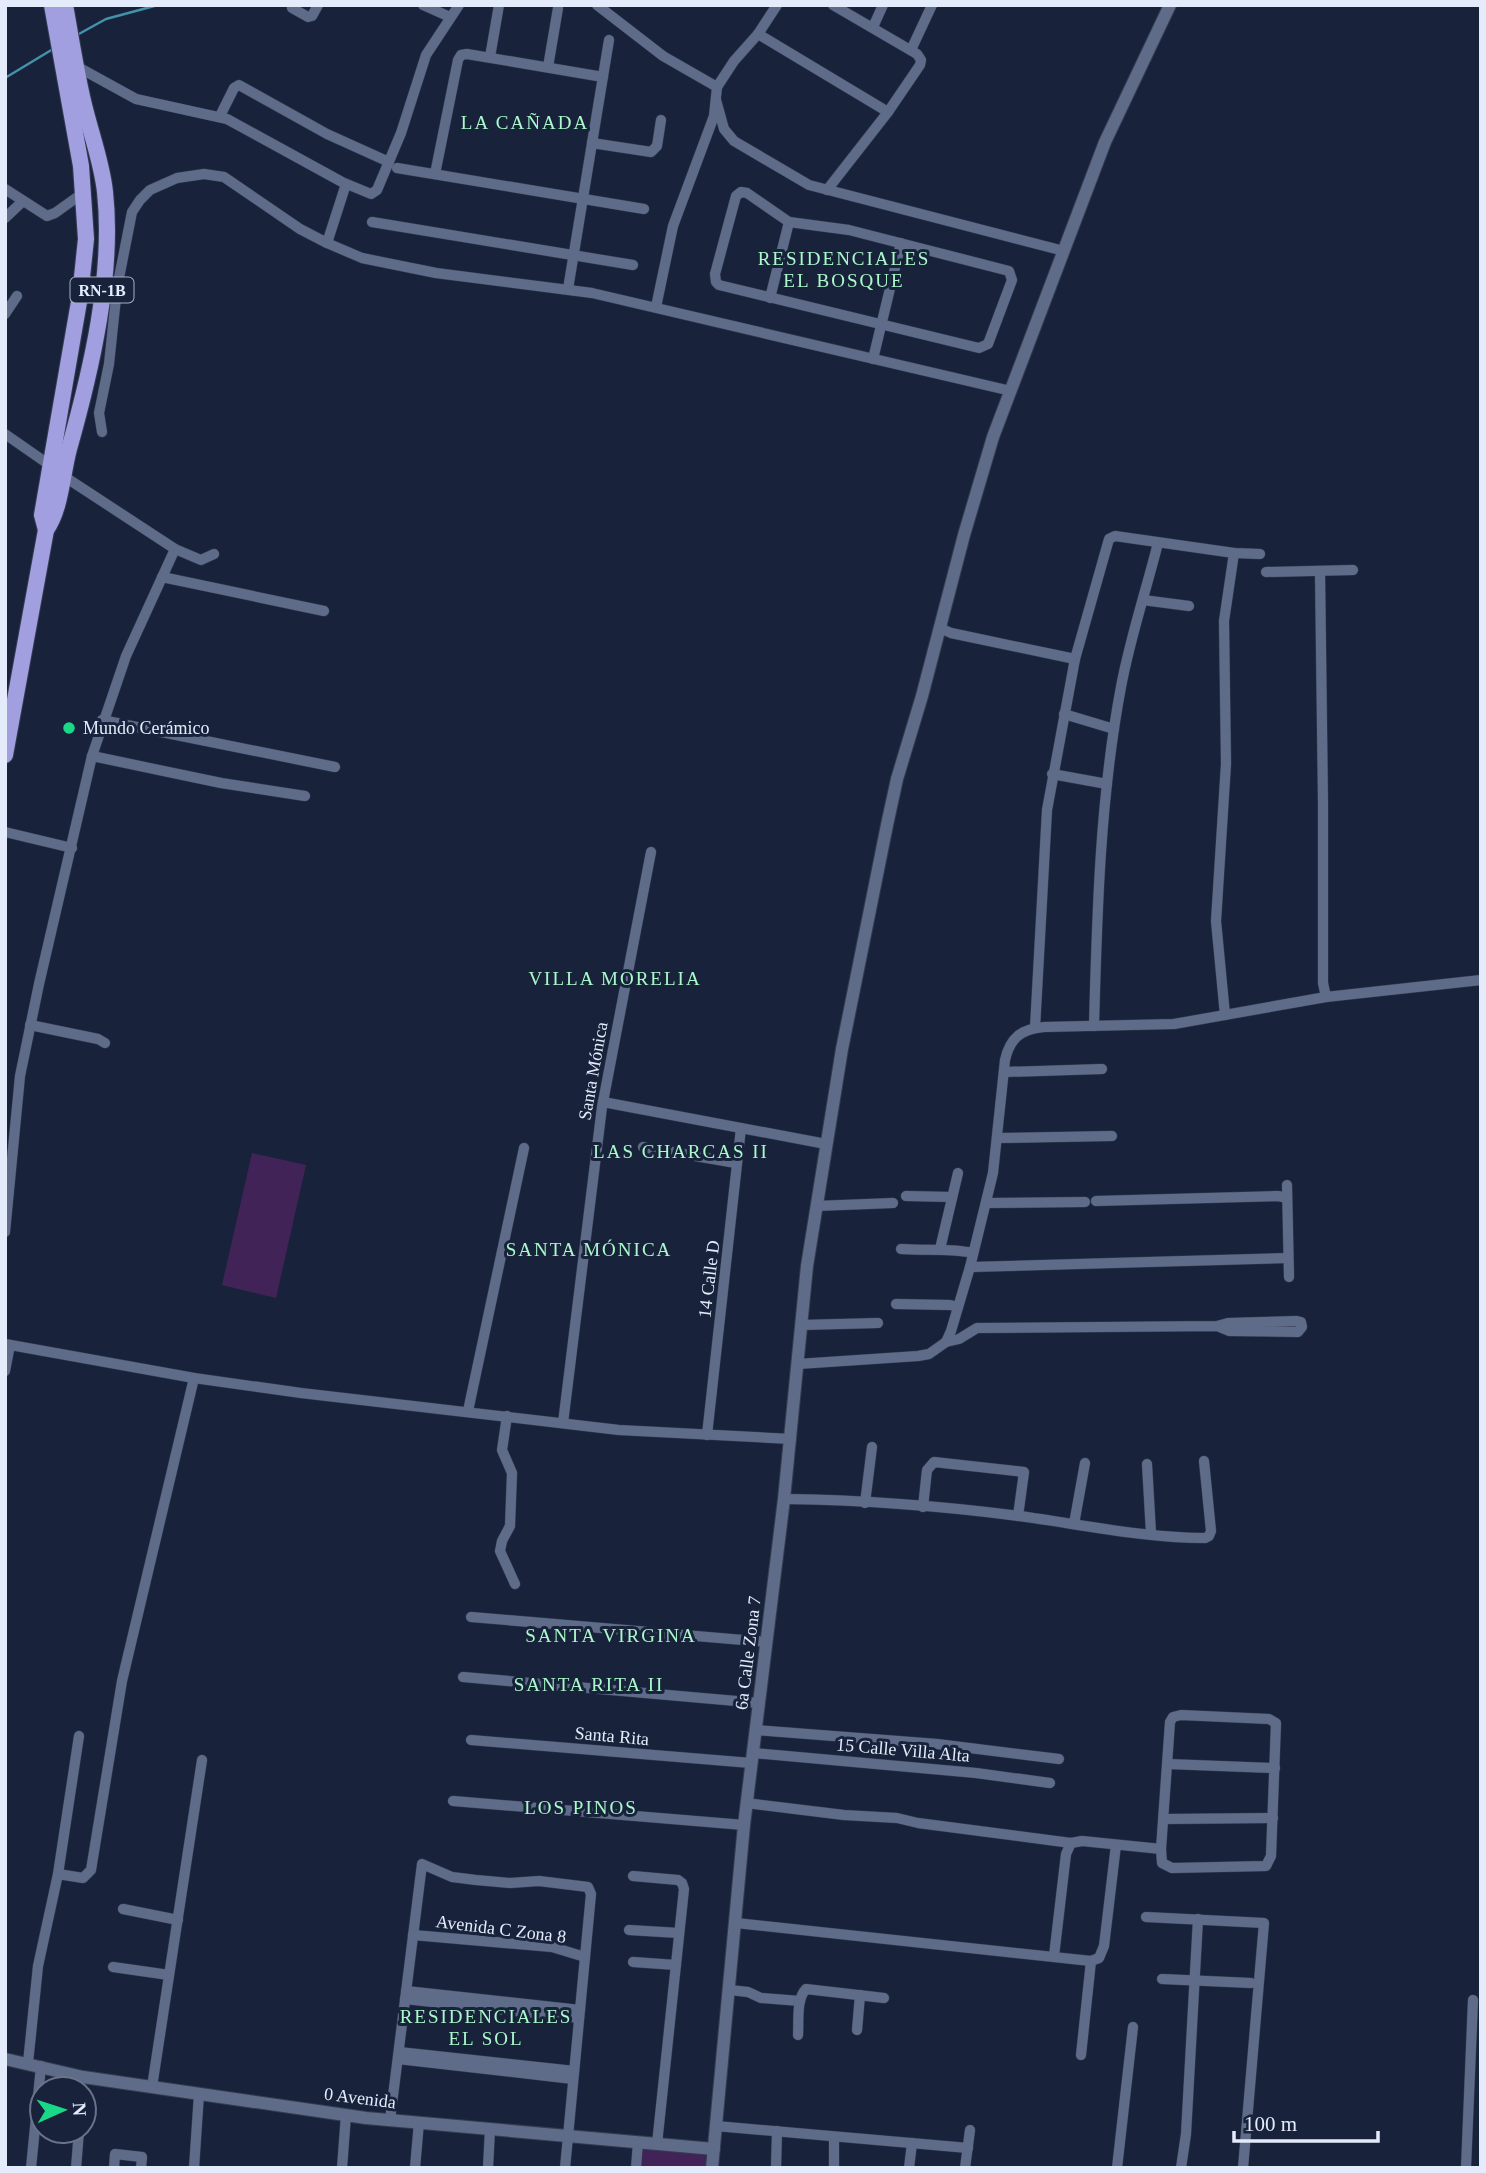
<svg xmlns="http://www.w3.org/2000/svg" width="1486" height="2173" font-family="'Times New Roman',serif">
<rect width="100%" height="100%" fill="#18233b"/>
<g fill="#422358">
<polygon points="252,1153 306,1165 276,1298 222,1285"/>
<polygon points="641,2148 707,2153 706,2168 639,2168"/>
</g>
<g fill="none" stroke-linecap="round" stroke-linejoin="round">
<g stroke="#4492aa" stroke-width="2.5">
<polyline points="77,35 106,19 158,5"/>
<polyline points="5,78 53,49"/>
</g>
<g stroke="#353c51" stroke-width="11">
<g id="minor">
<polyline points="423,5 450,17"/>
<polyline points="597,5 663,56 717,87"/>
<polyline points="292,8 308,17 312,16 318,5"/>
<polyline points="873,27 883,5"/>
<polyline points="758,34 888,112"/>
<polyline points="911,50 932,5"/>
<polyline points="490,57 499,5"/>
<polyline points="76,66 136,99 227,119 342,182 371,194 377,190 401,133 426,55 459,5"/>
<polyline points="548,67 558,8"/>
<polyline points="716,100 724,129 734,141 809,185 1064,251"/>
<polyline points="220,116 234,88 239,85 327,134 389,162"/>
<polyline points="592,143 651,152 657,146 661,120"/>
<polyline points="397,168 644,209"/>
<polyline points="435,174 458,60 461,55 467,54 603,77"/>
<polyline points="5,189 47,216 55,213 83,193"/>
<polyline points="827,190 888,112 920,65 921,60 917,54 833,5"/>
<polygon points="741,192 747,193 789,222 849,230 1009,271 1012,280 988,344 979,348 719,285 716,282 715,274 736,196"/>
<polyline points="5,218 23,201"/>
<polyline points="372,222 633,265"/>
<polyline points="327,243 346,184"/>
<polyline points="568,289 609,40"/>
<polyline points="770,298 789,222"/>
<polyline points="656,307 673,226 714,116 717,87 734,61 758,34 777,5"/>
<polyline points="5,314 17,296"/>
<polyline points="873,359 901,243"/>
<polyline points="102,432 99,413 109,364 117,288 132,212 140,200 150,190 177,178 204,174 224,177 300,229 327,243 362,258 436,273 592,293 1011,391"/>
<polyline points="5,434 51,466"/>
<polyline points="62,475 175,549 201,560 214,554"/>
<polyline points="1320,571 1323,803 1323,983 1326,997"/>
<polyline points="1266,572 1353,570"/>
<polyline points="162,577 324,611"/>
<polyline points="1143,600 1189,606"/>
<polyline points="940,628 951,633 1075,659"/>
<polyline points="1064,714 1114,729"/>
<polyline points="102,720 335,767"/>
<polyline points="92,756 221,783 305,796"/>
<polyline points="1052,774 1107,784"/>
<polyline points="5,832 72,848"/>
<polyline points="1225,1015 1216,921 1226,764 1224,621 1234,553"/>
<polyline points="30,1025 98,1039 105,1043"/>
<path d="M1094,1026C1097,913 1100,798 1121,687C1130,638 1146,591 1158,543"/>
<polyline points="1035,1028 1047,810 1075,659 1109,539 1115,536 1234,553 1260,554"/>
<polyline points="1004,1072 1102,1069"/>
<polyline points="603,1102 826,1144"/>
<polyline points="997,1138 1112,1136"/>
<polyline points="643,1147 736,1163"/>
<polyline points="1287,1185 1289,1277"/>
<polyline points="906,1196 952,1197"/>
<polyline points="1096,1201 1278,1196 1287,1198"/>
<polyline points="986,1203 1085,1202"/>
<polyline points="816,1206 893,1203"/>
<polyline points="5,1232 20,1076 39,984 92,756 126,656 175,549"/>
<path d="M901,1249C926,1251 949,1248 973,1253"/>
<polyline points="940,1249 958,1173"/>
<polyline points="970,1267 1288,1258"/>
<polyline points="896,1304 950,1305 958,1307"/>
<polyline points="801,1325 878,1323"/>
<path d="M946,1342L951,1331L970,1267L993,1173L1005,1060C1010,1038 1021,1029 1044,1027L1174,1024L1326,997L1481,980"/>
<polyline points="5,1344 194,1378 301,1393 619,1430 791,1439"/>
<polyline points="798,1364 918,1356 929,1354 946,1342 959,1339 977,1328 1217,1326 1228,1323 1297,1321 1301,1322 1302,1327 1298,1332 1229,1331 1217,1326"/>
<polyline points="5,1371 10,1345"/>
<polyline points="468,1411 524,1148"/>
<polyline points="507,1416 502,1450 512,1473 510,1526 502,1541 500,1551 515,1584"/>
<polyline points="563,1423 602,1107 651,852"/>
<polyline points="707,1435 741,1128"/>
<polyline points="1147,1464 1151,1533"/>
<path d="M784,1499C862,1500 942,1506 1019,1516C1079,1524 1144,1538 1205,1538L1209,1536L1211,1531L1204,1461"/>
<polyline points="865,1503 872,1447"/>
<polyline points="923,1507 927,1470 934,1462 1024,1472 1018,1516"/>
<polyline points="1074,1524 1085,1463"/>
<polyline points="471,1617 767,1642"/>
<polyline points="463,1677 759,1703"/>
<polygon points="1181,1715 1269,1719 1276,1723 1271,1856 1266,1866 1172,1868 1162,1863 1161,1849 1170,1722 1173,1717"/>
<polyline points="756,1730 937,1744 1059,1759"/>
<polyline points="471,1740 751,1763"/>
<polyline points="753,1753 976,1773 1050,1783"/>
<polyline points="1168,1764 1275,1768"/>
<polyline points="453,1801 744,1825"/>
<polyline points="746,1803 844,1815 897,1818 918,1823 1071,1843 1082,1841 1161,1849"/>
<polyline points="1164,1819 1273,1818"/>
<polyline points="58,1874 83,1878 91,1870 122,1681 194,1378"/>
<polyline points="633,1876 678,1880 682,1883 684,1889 657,2144"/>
<polyline points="123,1909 178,1920"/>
<polyline points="1146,1917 1264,1923 1243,2168"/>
<polyline points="736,1923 1091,1961 1099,1958 1104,1946 1116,1845"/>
<polyline points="629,1930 679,1933"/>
<polyline points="413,1935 552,1947 585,1957"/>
<polyline points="1054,1956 1066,1854 1071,1843"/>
<polyline points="633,1962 676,1965"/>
<polyline points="113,1967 169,1975"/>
<polyline points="1162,1979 1251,1983"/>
<polyline points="730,1990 748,1992 761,1998 800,2001"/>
<polyline points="406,1991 580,2010"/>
<polyline points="405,1999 579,2018"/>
<polyline points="857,2030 860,1995"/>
<path d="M798,2035C799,2022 796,1999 806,1989L884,1998"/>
<polyline points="399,2052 574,2071"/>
<polyline points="1081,2055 1091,1961"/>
<polyline points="398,2059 573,2079"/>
<polyline points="28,2063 38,1966 58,1874 79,1736"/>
<polyline points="152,2087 202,1760"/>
<polyline points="390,2120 422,1864 452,1877 476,1880 510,1883 539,1881 588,1887 591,1894 565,2168"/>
<polyline points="716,2126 968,2148"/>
<polyline points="31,2168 41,2066"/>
<polyline points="76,2168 79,2131"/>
<polyline points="114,2168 115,2154 142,2157 141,2168"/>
<polyline points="194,2168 199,2094"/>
<polyline points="342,2168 346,2115"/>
<polyline points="415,2168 419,2122"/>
<polyline points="488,2168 490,2129"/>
<polyline points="636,2168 638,2142"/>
<polyline points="776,2168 777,2131"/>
<polyline points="834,2168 834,2137"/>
<polyline points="909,2168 912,2143"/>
<polyline points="965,2168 970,2130"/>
<polyline points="1117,2168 1133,2027"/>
<polyline points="1181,2168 1186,2134 1198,1919"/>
<polyline points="1466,2168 1473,2000"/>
</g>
</g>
<g stroke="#353c51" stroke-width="14">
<g id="tertiary">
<polyline points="5,2059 83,2077 366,2118 714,2149"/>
<polyline points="712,2168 744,1825 784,1499 807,1266 842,1049 887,825 897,779 922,696 964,535 993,437 1105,142 1170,5"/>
</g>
</g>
<g stroke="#353c51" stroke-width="18">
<g id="trunk">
<polyline points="46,530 42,515 80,296 86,239 81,166 52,5"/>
<path d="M5,755L46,530C61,509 62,475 69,449C91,371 114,274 105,192C102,163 91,134 84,105C76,72 71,38 65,5"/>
</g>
</g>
<use href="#minor" stroke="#5f6c89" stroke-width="10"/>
<use href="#tertiary" stroke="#5f6c89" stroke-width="12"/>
<use href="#trunk" stroke="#a29fe1" stroke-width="16"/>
</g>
<circle fill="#19d988" stroke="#18233b" stroke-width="2.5" cx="69" cy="728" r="7"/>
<g text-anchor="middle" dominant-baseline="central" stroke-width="6" stroke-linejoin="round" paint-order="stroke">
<rect fill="#18233b" stroke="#a7b0c2" stroke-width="2" x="70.5" y="277.5" width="63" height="25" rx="5"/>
<g font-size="16" font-weight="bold" fill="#e4ecfc">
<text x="102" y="290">RN-1B</text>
</g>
<g font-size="18" fill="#e4ecfc" stroke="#18233b" text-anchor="start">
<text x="83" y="728">Mundo Cerámico</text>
</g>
<g font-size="18" fill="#e4ecfc" stroke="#18233b">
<text transform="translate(593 1071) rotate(-80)">Santa Mónica</text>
<text transform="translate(709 1279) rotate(-83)">14 Calle D</text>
<text transform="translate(748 1653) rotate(-83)">6a Calle Zona 7</text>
<text transform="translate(612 1736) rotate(5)">Santa Rita</text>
<text transform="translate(903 1750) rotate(5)">15 Calle Villa Alta</text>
<text transform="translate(501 1929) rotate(7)">Avenida C Zona 8</text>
<text transform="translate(360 2098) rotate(7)">0 Avenida</text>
</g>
<g font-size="19" letter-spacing="2" fill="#abf9ca" stroke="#18233b">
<text x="525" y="122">LA CAÑADA</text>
<text x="844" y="258">RESIDENCIALES<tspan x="844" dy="22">EL BOSQUE</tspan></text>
<text x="615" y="978">VILLA MORELIA</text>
<text x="681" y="1151">LAS CHARCAS II</text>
<text x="589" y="1249">SANTA MÓNICA</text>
<text x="611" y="1635">SANTA VIRGINA</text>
<text x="589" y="1684">SANTA RITA II</text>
<text x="581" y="1807">LOS PINOS</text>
<text x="486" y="2016">RESIDENCIALES<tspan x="486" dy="22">EL SOL</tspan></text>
</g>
</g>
<rect width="1486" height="2173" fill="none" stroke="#e4ecfc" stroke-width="14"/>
<g transform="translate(63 2110) rotate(87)"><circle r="33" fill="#18233b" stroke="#6a7388" stroke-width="2"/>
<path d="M0-5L12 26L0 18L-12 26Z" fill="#19d988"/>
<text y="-10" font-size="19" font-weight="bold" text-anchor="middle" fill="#e4ecfc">N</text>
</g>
<path d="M1234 2131v10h144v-10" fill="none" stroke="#e4ecfc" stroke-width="3.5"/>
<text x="1244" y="2131" font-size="21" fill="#e4ecfc" stroke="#18233b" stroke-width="5" paint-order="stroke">100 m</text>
</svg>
